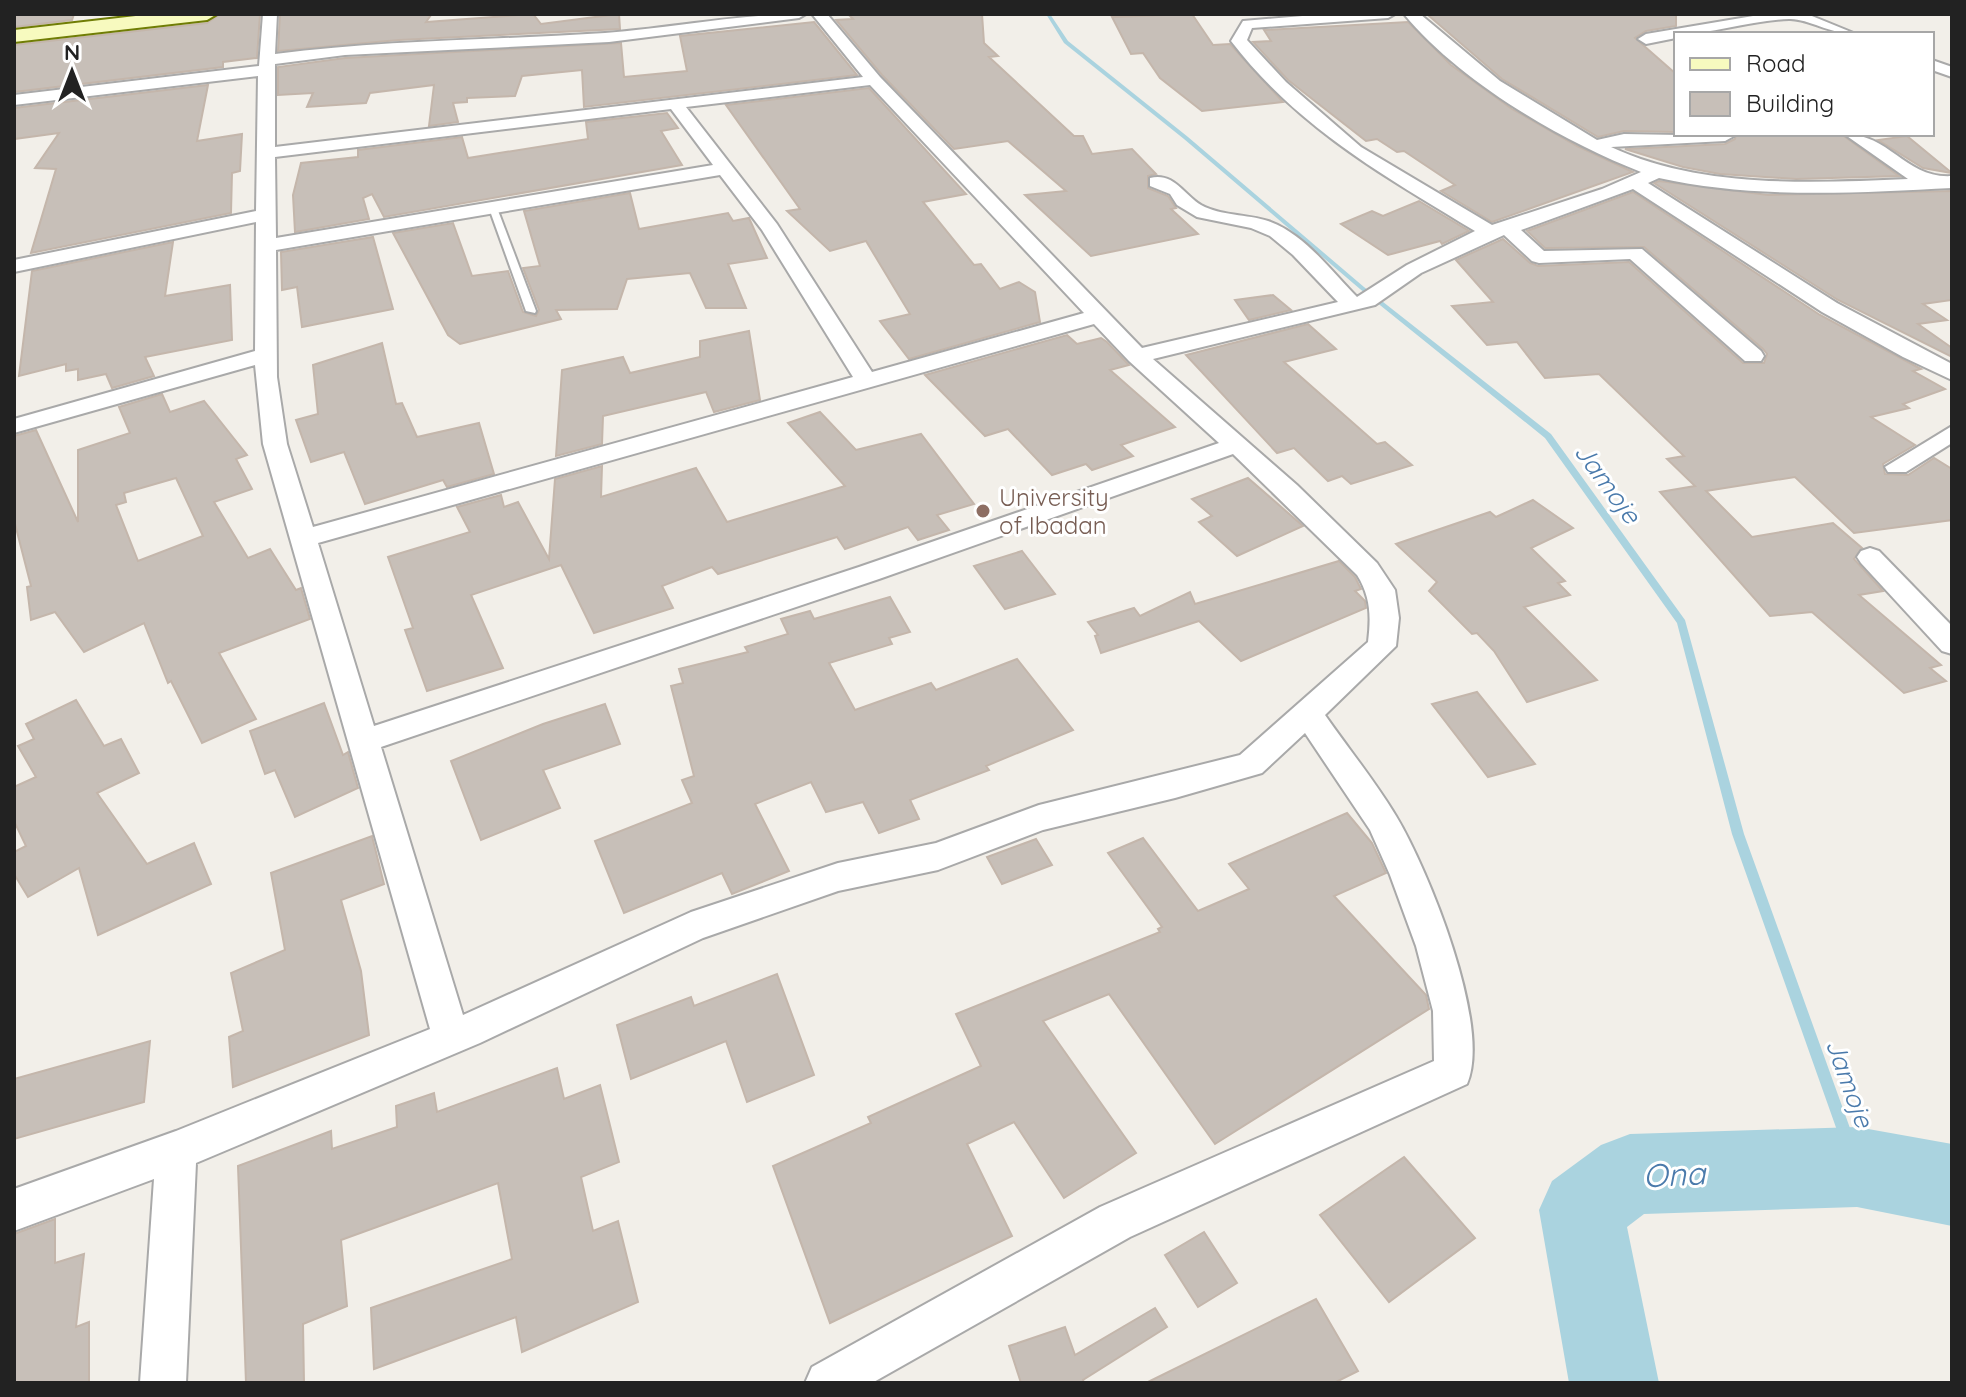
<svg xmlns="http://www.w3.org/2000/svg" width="1966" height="1397" font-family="Quicksand,sans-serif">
<rect width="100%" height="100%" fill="#f2efe9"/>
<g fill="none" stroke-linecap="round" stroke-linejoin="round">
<polygon fill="#aad3df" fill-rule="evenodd" points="1046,14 1050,14 1068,41 1188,137 1364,287 1551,434 1685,620 1744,834 1864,1167 1862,1172 1857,1174 1852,1172 1850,1167 1732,834 1677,623 1545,438 1360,289 1184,139 1064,43"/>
<polygon fill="#aad3df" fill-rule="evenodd" points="1857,1127 1952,1144 1952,1226 1857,1207 1644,1214 1627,1227 1659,1383 1569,1383 1539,1210 1552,1181 1601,1145 1630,1134"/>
</g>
<g fill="#c7bfb8" stroke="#c4b6ab" stroke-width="2" fill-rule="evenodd">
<polygon points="14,14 74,14 72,20 14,27"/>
<polygon points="220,14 260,14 257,58 223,62 223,67 14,92 14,45 207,23"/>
<polygon points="280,14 431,15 426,22 533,14 541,24 619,14 620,29 399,40 278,51"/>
<polygon points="848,14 982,14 984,43 998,56 989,57 1074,136 1083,136 1092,154 1132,149 1156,174 1148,176 1148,188 1168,196 1176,208 1171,209 1198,234 1091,256 1025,195 1066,191 1008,141 954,149 882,75 836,20 853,19"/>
<polygon points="1192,14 1213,45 1230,44 1283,102 1202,111 1160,78 1143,53 1131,54 1112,17"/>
<polygon points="1676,14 1676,26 1646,31 1635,38 1676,74 1676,132 1624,131 1598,137 1502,79 1428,15"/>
<polygon points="814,22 857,75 584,107 582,70 522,76 515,96 467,98 467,102 453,103 458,122 429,126 434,85 370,93 366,103 307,107 313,93 278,95 278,67 345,58 621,43 624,77 687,71 680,36"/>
<polygon points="1408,22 1451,65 1512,109 1577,146 1633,172 1492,222 1441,191 1455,185 1404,151 1397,152 1377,139 1366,141 1288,80 1253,42 1271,41 1264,30"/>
<polygon points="208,85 197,141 242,134 240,171 232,173 231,213 31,253 56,169 35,168 59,133 14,139 14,108"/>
<polygon points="869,88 966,194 923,202 974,265 981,264 1000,289 1019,282 1035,292 1040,322 909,359 880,321 910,314 866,241 830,251 787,211 800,209 726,105"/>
<polygon points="667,113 678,128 661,131 682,165 384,217 372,194 363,198 369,219 295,232 293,195 301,163 358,157 358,150 462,137 468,158 588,139 586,122"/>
<polygon points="1736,134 1841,134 1899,176 1796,179 1720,174 1683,167 1625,149 1725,144 1735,139"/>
<polygon points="1907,136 1952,173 1923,168 1878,140"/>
<polygon points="1659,181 1768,195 1952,191 1952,300 1923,304 1947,320 1918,324 1952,348 1952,357 1838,300 1654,183"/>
<polygon points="1633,192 1820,315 1921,369 1913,371 1945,389 1903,404 1909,408 1871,417 1915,445 1883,464 1885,474 1908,475 1934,458 1952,469 1952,520 1854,533 1795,477 1706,491 1752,537 1833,523 1862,548 1854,559 1883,591 1859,595 1941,665 1930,668 1946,681 1904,693 1812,612 1770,616 1660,492 1695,486 1667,459 1684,456 1599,374 1545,378 1517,342 1487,345 1452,306 1493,302 1456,260 1503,239 1530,263 1538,266 1629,262 1743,363 1764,363 1767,354 1763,349 1644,247 1545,248 1527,231"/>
<polygon points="630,193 639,229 728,213 733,221 749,218 767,258 728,264 746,308 706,308 690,273 627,279 617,309 556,310 561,319 460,344 448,335 393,233 453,223 472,276 508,271 523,312 536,316 539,310 523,268 540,266 524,211"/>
<polygon points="1419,201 1469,231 1442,244 1440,241 1388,255 1341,224 1372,211 1383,216"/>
<polygon points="373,237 393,309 302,327 297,287 282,290 281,252"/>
<polygon points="173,242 165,296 230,285 232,340 145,357 154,376 112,388 106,374 78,380 78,369 66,371 66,364 19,376 32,271"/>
<polygon points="1273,295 1291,310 1249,320 1235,300"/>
<polygon points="1308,324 1336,349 1284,362 1377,444 1385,442 1412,465 1351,484 1342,476 1328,481 1294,448 1277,453 1186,355"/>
<polygon points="749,331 760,400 714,412 706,392 603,416 602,444 556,456 562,370 623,357 630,373 700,357 700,341"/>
<polygon points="1067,335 1077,344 1101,338 1107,342 1129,365 1110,370 1175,427 1121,445 1133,456 1092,470 1086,464 1052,475 1008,429 985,436 925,375"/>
<polygon points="382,343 396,404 402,403 417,437 479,423 494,474 447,487 443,480 365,504 344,452 311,462 296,420 318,414 313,365"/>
<path d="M162,394L170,412L204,401L247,455L236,459L252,489L214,502L248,558L270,549L296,590L301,588L310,619L219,653L256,719L202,743L171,681L168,683L144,623L84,652L55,612L31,620L27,587L31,586L14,520V436L36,430L78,522V450L130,433L119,407ZM176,478L203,536L138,561L116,505L126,502L124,493Z"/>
<polygon points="820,412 856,450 921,434 974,504 937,515 949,530 918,540 908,527 845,549 837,537 718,574 712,567 662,586 673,608 594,633 561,565 471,595 503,668 427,691 405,630 413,628 388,557 470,532 457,507 501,495 504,507 518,502 549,559 555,479 602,466 601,497 696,468 727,522 845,486 788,423"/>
<polygon points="1248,478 1303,526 1237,556 1199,522 1212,516 1192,499"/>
<polygon points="1533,500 1573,528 1531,548 1565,581 1558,583 1570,595 1524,607 1597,680 1527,702 1494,651 1477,633 1472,634 1429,591 1437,582 1396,544 1490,512 1496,517"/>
<polygon points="1022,551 1055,594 1005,609 974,566"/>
<polygon points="1339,561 1355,577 1361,589 1355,591 1365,601 1366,608 1241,661 1199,621 1101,653 1095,636 1098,635 1088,622 1134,608 1140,616 1190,592 1195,604"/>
<polygon points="890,597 910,632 889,638 892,644 829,663 855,710 931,683 936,690 1017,659 1073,730 986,766 989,770 910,800 919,819 879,833 863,802 826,812 811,782 755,804 789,871 732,894 722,873 624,913 595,841 692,803 682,780 694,776 671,686 683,683 679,669 748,652 745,647 788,634 781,619 810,611 814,619"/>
<polygon points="1477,692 1535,764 1488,777 1432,704"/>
<polygon points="76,700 104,746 121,739 139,773 97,793 147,864 194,843 211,884 98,935 79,868 28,897 14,874 14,852 26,846 14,821 14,787 36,777 18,746 34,739 26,724"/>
<polygon points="324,703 343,755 348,752 358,788 295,817 275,770 265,774 250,731"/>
<polygon points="605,704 620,744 543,770 560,808 481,840 451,761 543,724"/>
<polygon points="1347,813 1372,843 1386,873 1334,896 1426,995 1429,1009 1215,1144 1109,994 1043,1021 1136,1153 1064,1198 1014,1122 967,1144 1012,1236 830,1323 773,1166 871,1123 868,1117 981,1066 956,1014 1160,932 1158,929 1162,927 1108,853 1143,838 1198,911 1249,889 1229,864"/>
<polygon points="372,836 384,884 341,900 361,971 369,1035 233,1087 229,1037 243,1031 231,973 285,950 271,873"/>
<polygon points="1036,839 1052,865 1002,884 987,857"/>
<polygon points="777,974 814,1075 747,1102 726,1041 631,1079 617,1025 691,997 694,1006"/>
<polygon points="150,1041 144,1102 14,1139 14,1079"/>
<polygon points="557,1068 564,1099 600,1085 619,1162 581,1177 593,1231 618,1221 638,1302 522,1352 516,1317 374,1369 371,1308 512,1259 498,1183 341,1240 347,1306 303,1324 304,1383 246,1383 238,1166 331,1131 332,1149 397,1127 396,1106 434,1093 437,1112"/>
<polygon points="1404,1157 1475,1238 1389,1302 1320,1215"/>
<polygon points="55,1219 55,1263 84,1254 76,1327 89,1322 89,1383 14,1383 14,1234"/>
<polygon points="1204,1232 1237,1283 1198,1307 1165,1255"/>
<polygon points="1316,1299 1358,1371 1334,1383 1146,1383"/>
<polygon points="1155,1308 1167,1327 1083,1380 1084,1383 1021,1383 1009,1346 1065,1327 1075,1355"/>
</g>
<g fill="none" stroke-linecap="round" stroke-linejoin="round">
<g stroke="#a9a9a9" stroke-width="4">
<polygon id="lane" points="490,206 497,208 536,311 535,313 526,311 489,208"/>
</g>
<g stroke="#a9a9a9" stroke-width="4">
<g id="street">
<path d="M263,14H277L275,54C385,40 495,40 605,33C673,28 738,14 806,14L799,18L609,42L345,55L275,64V147L863,77L812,14H827L880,77L1142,348L1338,302L1293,255L1270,236L1251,228L1197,217L1177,205L1170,194L1150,186V178C1174,172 1184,195 1201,205C1221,216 1247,214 1268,221C1304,233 1331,271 1357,297L1407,265L1475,231C1384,176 1297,127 1231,41L1243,21L1326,14H1395L1388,18L1252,28L1247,40L1286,82L1361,147L1492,225L1602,189L1641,172C1561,141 1459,81 1404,14H1420L1500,81L1597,140L1624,134L1734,136L1725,141L1611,147C1701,189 1812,183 1908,179L1844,134C1891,134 1905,179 1952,176V188C1856,193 1753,199 1659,178L1648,183L1837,303L1952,364V380L1903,357L1822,312L1633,189L1521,230L1544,251L1642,249L1761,351L1764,356L1761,361H1745L1630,259L1539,263L1532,261L1504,235L1421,273L1375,305L1153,359L1297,485L1377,563L1395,590L1399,618L1396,646L1325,715C1348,748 1375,781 1396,816C1428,869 1492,1026 1467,1084L1130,1237L872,1383H805L812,1367L1100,1207L1434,1061L1433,1011L1416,946L1390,875L1370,830L1305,733L1262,773L1175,798L1043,830L938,870L838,891L703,938L480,1043L196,1163L186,1383H140L154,1179L14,1231V1189L176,1131L430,1029L263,444L255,365L14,433V419L255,351L256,222L14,272V260L256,211L258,76L14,105V95L259,66ZM870,85L1084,313L872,372L777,224L686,107ZM671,109L713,165L276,238L275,157ZM720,175L762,230L853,377L313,527L287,444L277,377L276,250ZM1094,324L1129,361L1219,443L859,567L374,726L318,543ZM1233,454L1357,575C1371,597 1371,617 1368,642L1240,755L1039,805L936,843L838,863L691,912L463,1015L381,747L879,579Z"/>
<path d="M1765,14H1807L1856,34C1829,34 1807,18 1789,19C1751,20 1714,34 1676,34V38L1646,44L1638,39L1646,34Z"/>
<polygon points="1932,60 1952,67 1952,77 1932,70"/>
<polygon points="1952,426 1952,443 1906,472 1888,472 1885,467"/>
<polygon points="1870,548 1879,551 1952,626 1952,654 1942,651 1861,563 1857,557 1861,551"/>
</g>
</g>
<g stroke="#707d05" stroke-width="4">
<polygon id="secondary" points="153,14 217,14 207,20 14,42 14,30"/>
</g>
<use href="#lane" fill="#fff" fill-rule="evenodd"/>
<use href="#street" fill="#fff" fill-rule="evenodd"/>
<use href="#secondary" fill="#f7fabf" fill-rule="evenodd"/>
</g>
<circle fill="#8d6e63" stroke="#fff" stroke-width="3" cx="983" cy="511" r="8"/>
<g text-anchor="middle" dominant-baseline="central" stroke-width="6" stroke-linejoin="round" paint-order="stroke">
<g font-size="24" fill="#785e54" stroke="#fff" text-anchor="start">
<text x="999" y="497">University<tspan x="999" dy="28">of Ibadan</tspan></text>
</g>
<g font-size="26" font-style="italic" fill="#4a7aab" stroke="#fff">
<text transform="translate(1608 483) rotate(54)">Jamoje</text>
<text transform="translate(1850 1083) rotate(70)">Jamoje</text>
</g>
<g font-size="32" font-style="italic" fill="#4a7aab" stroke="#fff">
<text transform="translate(1674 1174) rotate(-3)">Ona</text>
</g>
</g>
<rect width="1966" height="1397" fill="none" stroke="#222222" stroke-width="32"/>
<rect x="1674" y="32" width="260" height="104" fill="#ffffff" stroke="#a7a7a7" stroke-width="2"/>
<rect x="1690" y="58" width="40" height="12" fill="#f7fabf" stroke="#a7a7a7" stroke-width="2"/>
<text x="1746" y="72" font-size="24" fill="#222222">Road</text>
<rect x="1690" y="92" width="40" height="24" fill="#c7bfb8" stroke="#a7a7a7" stroke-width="2"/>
<text x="1746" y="112" font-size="24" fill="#222222">Building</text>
<g transform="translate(72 72)" stroke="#ffffff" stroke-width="6" paint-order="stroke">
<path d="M0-6L14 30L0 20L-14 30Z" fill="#222222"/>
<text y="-12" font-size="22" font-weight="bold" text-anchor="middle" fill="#222222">N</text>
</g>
</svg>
